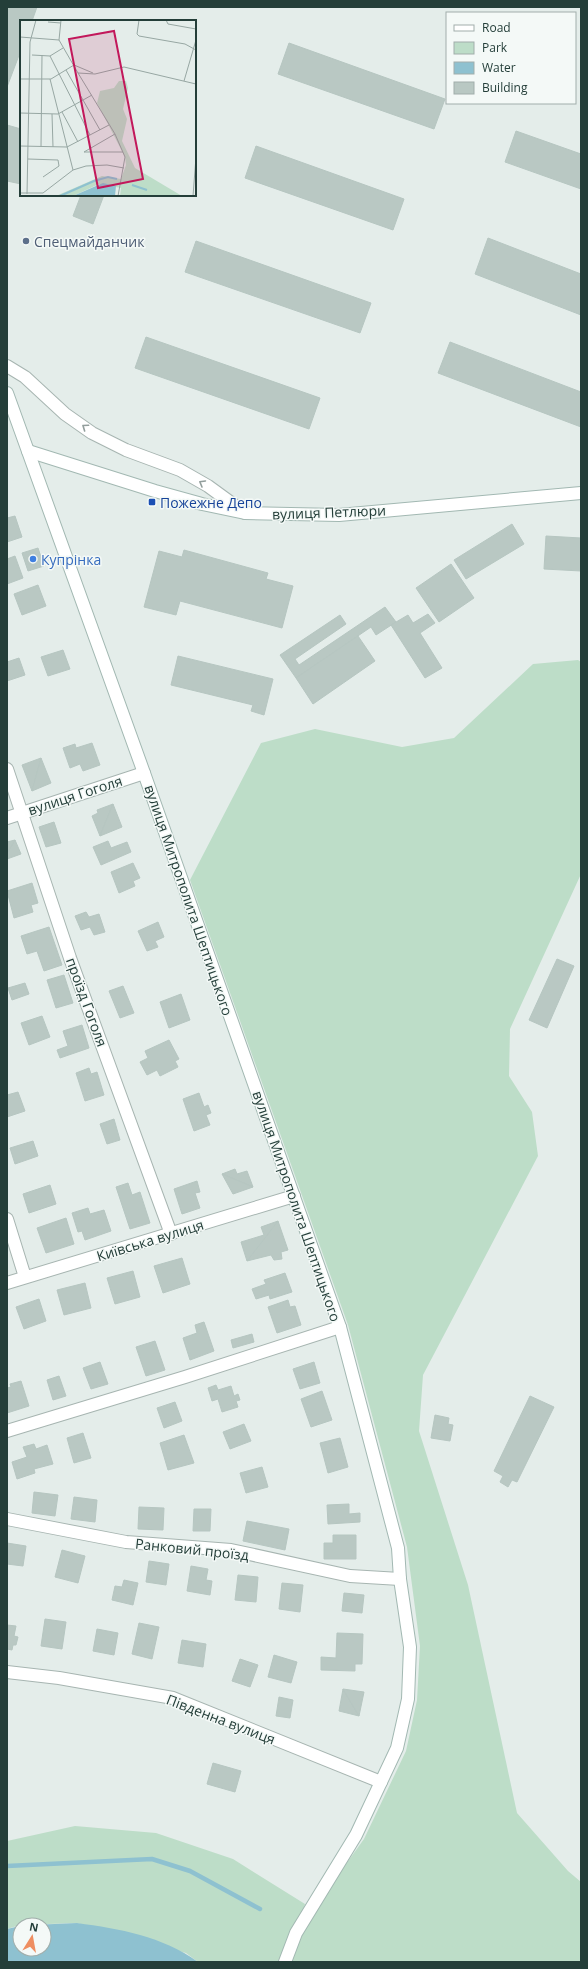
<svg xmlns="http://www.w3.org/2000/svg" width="588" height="1969" font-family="'Open Sans',sans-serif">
<rect width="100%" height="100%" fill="#e4edea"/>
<polygon fill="#bdddc8" points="578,660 581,662 581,874 510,1029 509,1076 532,1112 538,1156 423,1375 419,1431 468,1585 517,1813 568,1871 581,1882 581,1962 198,1962 186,1953 77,1923 20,1925 7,1929 7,1841 75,1826 156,1833 233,1859 305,1904 297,1932 364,1839 406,1751 417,1700 420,1646 407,1547 348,1325 190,880 261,743 315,729 402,747 454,738 533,664"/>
<path fill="#8ec1d0" d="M77,1923C120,1929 162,1936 198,1962H7V1929L20,1926V1949H44V1925H32Z"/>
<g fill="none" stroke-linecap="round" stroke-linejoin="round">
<polyline stroke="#8ec1d0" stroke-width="4.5" points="7,1866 152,1859 190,1871 260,1909"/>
</g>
<g fill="#b9c8c3" stroke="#b6c6c1">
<polygon points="7,7 37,7 32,21 21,21 21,50 7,87"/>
<polygon points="289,43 445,99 434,129 278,74"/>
<polygon points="7,125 21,129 21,184 7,181"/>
<polygon points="516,131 581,154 581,189 505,162"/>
<polygon points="256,146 404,199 393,230 245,178"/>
<polygon points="81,195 104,195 93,224 73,216"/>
<polygon points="488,238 581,274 581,315 475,274"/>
<polygon points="196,241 371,303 360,333 185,272"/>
<polygon points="146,337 320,398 309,429 135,368"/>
<polygon points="450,342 581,392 581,427 438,373"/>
<polygon points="15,516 22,537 7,542 7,518"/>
<polygon points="512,524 524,544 466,579 454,560"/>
<polygon points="546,536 581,538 581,571 544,569"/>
<polygon points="38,548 44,566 28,571 22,553"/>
<polygon points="184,550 268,573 266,579 293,586 282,628 180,601 176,615 144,607 159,551 182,557"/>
<polygon points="15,556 23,578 7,584 7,559"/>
<polygon points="451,564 474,598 439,622 416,588"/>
<polygon points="38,585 46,606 22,615 14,594"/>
<polygon points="385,607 396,622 376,635 371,627 296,678 280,655 340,615 346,624 295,659 299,665"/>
<polygon points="428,614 435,623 420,633 442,668 425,678 391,625 408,615 413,623"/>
<polygon points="358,636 375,661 313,704 296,678"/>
<polygon points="63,650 70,669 48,676 41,657"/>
<polygon points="178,656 273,679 264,715 251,711 253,705 171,685"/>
<polygon points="19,658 25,675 7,681 7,662"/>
<polygon points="92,743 100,765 83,771 80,764 70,768 63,748 75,744 76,748"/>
<polygon points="41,758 32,791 22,765"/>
<polygon points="41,758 51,783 32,791"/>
<polygon points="113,804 100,836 92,816 98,813 97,810"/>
<polygon points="113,804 122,827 100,836"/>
<polygon points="54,822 61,843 46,847 39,827"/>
<polygon points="15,840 21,854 7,859 7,853"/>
<polygon points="15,840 7,853 7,842"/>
<polygon points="108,841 111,848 127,842 131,852 101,865 93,847"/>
<polygon points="133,863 140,878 133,881 135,886 119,893 111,872"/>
<polygon points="32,883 38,903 31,905 33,912 14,918 7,891"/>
<polygon points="86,912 89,917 99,914 105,932 94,935 90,927 81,930 75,916"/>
<polygon points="158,922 164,937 155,941 158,947 147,951 138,931"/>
<polygon points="49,927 62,965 44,971 37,951 27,954 21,936"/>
<polygon points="557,959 574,966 547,1028 529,1020"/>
<polygon points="64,975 73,1003 56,1008 47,980"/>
<polygon points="25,983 29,994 12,1000 8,988"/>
<polygon points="123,986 134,1013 120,1018 109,991"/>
<polygon points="181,994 190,1020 169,1028 160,1002"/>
<polygon points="42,1016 50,1037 29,1045 21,1023"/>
<polygon points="82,1025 89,1048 60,1058 57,1050 68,1046 63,1031"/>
<polygon points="169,1040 179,1059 175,1061 178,1067 160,1076 157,1070 147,1075 140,1062 148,1058 145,1051"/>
<polygon points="89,1068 91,1074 97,1072 104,1095 85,1101 76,1073"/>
<polygon points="18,1092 25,1111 7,1117 7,1095"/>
<polygon points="199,1093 204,1107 208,1105 211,1113 206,1115 210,1125 194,1131 183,1099"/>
<polygon points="114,1119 120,1140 107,1144 100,1124"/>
<polygon points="33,1141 38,1156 15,1164 10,1148"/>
<polygon points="235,1169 237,1174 247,1171 253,1187 222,1174"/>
<polygon points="222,1174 253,1187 233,1194"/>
<polygon points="197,1181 200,1192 195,1193 200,1208 182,1214 174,1189"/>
<polygon points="128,1183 132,1195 140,1192 150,1223 130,1229 116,1187"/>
<polygon points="50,1185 56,1204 29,1213 23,1194"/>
<polygon points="88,1208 90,1214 104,1210 111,1231 85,1240 82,1231 78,1232 72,1213"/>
<polygon points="66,1218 74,1244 46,1253 37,1228"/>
<polygon points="278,1221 288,1250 281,1252 282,1259 274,1260 271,1255 247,1261"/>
<polygon points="278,1221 247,1261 241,1242 264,1235 261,1227"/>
<polygon points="182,1258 190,1284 163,1293 154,1266"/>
<polygon points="133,1271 140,1297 115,1304 107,1278"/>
<polygon points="285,1273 292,1292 270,1299 269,1295 256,1299 252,1289 266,1284 264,1280"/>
<polygon points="85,1283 91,1308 64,1315 57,1290"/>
<polygon points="39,1299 46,1321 24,1329 16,1307"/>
<polygon points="288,1300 290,1307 295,1306 301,1325 277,1333 268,1307"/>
<polygon points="204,1322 214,1351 190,1360 183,1338 197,1333 195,1325"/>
<polygon points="252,1334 254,1342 233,1348 231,1340"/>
<polygon points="155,1341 165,1370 146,1376 136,1347"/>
<polygon points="100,1362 108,1384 91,1389 83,1368"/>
<polygon points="314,1362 320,1383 300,1389 293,1369"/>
<polygon points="59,1376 66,1396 53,1400 47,1380"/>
<polygon points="21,1381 29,1406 7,1413 7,1388 11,1387 10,1384"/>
<polygon points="216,1385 218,1390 231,1386 234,1396 238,1394 240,1400 236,1401 238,1407 222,1412 218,1399 212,1401 208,1388"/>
<polygon points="322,1391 332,1420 311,1427 301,1399"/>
<polygon points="530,1396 554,1407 517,1482 512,1480 508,1487 500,1482 503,1476 494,1471"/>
<polygon points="175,1402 182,1421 164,1428 157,1408"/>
<polygon points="435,1415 449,1418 448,1424 453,1425 450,1441 431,1438"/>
<polygon points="244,1424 251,1441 230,1449 223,1432"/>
<polygon points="83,1433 91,1458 74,1463 67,1438"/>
<polygon points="184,1435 194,1463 168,1470 160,1443"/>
<polygon points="340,1438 348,1467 328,1473 320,1443"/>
<polygon points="34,1444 36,1449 47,1445 53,1464 34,1469 35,1473 17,1479 12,1462 27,1457 23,1447"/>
<polygon points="262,1467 268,1487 246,1493 240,1473"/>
<polygon points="34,1492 58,1495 55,1516 32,1513"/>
<polygon points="74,1497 97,1500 95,1522 71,1519"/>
<polygon points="349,1504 349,1514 360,1513 360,1522 328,1524 327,1505"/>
<polygon points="139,1507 164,1508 163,1530 138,1529"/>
<polygon points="194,1509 211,1509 210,1531 193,1531"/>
<polygon points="247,1521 289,1529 285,1550 243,1541"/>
<polygon points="333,1535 356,1535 356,1559 324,1559 324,1543 333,1543"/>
<polygon points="7,1543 26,1546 23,1566 7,1564"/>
<polygon points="62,1550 85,1556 78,1583 55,1577"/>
<polygon points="149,1561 169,1564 166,1585 146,1582"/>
<polygon points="191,1566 208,1569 206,1580 212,1581 210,1595 187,1591"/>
<polygon points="238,1575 258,1577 256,1602 235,1600"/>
<polygon points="124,1580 138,1583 133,1605 112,1600 115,1586 122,1587"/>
<polygon points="282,1583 303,1585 300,1612 279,1609"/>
<polygon points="344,1593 364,1595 362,1613 342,1611"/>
<polygon points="45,1619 66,1622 62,1649 41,1646"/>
<polygon points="139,1623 159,1627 152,1659 132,1654"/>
<polygon points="7,1625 16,1626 14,1636 18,1637 16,1645 13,1645 12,1650 7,1649"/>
<polygon points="97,1629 118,1633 114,1655 93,1651"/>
<polygon points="337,1633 363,1634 362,1664 355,1664 355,1671 321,1670 321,1657 336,1658"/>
<polygon points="182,1640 206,1644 203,1667 178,1663"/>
<polygon points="274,1655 297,1662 291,1683 268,1677"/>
<polygon points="240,1659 258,1665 250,1687 232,1681"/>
<polygon points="343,1689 359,1716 339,1711"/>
<polygon points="343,1689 364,1692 359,1716"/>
<polygon points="279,1697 293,1700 290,1718 276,1716"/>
<polygon points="213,1763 241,1771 235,1792 207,1784"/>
</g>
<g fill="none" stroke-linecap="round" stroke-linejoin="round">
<g stroke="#a7b5b1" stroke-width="14">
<g id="street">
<polyline points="7,366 25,377 65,414 92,433 126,450 180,470 208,486 245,513"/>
<polyline points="7,769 70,958 171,1234"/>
<polyline points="7,818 144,773"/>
<polyline points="7,1219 25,1277"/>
<polyline points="7,1283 294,1196"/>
<polyline points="7,1431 185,1377 340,1327"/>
<polyline points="7,1519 126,1542 231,1550 350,1576 400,1579"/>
<polyline points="7,1672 59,1678 173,1698 381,1782"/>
</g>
</g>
<g stroke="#a2b8b2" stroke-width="14">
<g id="secondary">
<polyline points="7,393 144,773 340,1327 398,1548 400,1579 410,1647 408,1699 397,1748 356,1835 296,1933 285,1962"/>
<polyline points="28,451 155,491 202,504 245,513 339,515 581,493"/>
</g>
</g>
<use href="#street" stroke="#fff" stroke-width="12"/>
<use href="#secondary" stroke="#fff" stroke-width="12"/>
</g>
<defs><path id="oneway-chevron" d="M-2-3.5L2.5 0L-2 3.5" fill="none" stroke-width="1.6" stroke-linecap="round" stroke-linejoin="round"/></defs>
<g stroke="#929e9c">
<use href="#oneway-chevron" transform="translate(85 427) rotate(-145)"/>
<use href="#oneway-chevron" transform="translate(202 483) rotate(-150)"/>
</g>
<circle fill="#5c6f8a" stroke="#f4f9f7" stroke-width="1.5" cx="26" cy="241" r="4"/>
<rect fill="#1a4fb4" stroke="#f4f9f7" stroke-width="1.5" x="148" y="498" width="8" height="8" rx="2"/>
<circle fill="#3f7fe0" stroke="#f4f9f7" stroke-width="1.5" cx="33" cy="559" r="4"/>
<g text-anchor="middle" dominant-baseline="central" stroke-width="3" stroke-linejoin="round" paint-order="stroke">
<g font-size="14" fill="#4e5e75" stroke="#f4f9f7" text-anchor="start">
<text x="34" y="241">Спецмайданчик</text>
</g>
<g font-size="14" fill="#164399" stroke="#f4f9f7" text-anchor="start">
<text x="160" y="502">Пожежне Депо</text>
</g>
<g font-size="14" fill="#243e39" stroke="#f4f9f7">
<text transform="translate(329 512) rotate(-2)">вулиця Петлюри</text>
<text transform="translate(75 795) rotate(-18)">вулиця Гоголя</text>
<text transform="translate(189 900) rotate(71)">вулиця Митрополита Шептицького</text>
<text transform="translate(87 1002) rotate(70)">проїзд Гоголя</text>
<text transform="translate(297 1206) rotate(71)">вулиця Митрополита Шептицького</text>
<text transform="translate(150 1240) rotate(-17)">Київська вулиця</text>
<text transform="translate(192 1549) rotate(6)">Ранковий проїзд</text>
<text transform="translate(221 1719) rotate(21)">Південна вулиця</text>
</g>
<g font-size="14" fill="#366cbe" stroke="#f4f9f7" text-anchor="start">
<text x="41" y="559">Купрінка</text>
</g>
</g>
<g transform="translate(20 20)">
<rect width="176" height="176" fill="#e4edea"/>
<path d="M99,61H106L108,68L103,89L107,99L102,121L115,148L162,176H100L101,168L79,164L53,176H36L82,156L101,159L106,145L105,137L77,83L80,71L94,68Z" fill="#bdddc8"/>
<path d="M83,163L96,166L95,176H53Z" fill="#8ec1d0"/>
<path fill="none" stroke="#8ec1d0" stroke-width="2" d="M112,165L127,170M40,176L74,161L88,157L97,159"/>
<path fill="none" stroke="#97a7a3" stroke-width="1" d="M119,0L117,14L119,16L165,24L176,30M146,0L148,4L176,9M28,2L41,3M0,17L39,20M39,20L58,53L75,54L104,47L176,64M39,20L41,0M12,35L30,36M30,36L70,115M30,36L43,28M46,50L80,110M58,53L95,114L105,137L98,176M0,59H31L54,45L73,53M30,59L53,150M164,61L176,20M42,92L58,122M0,93L38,94L72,75M32,94L33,127M95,114L64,132H103M0,126L47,127L89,105M21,127L22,35M8,139L38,140L39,146L23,157M0,173H23L53,150L66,146L87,145L104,148M7,174L10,22L16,0M173,176L176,137"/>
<path fill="#c2185b" fill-opacity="0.15" stroke="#c2185b" stroke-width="2" d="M94,11L123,159L78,168L49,19Z"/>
<rect width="176" height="176" fill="none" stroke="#243e39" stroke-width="2"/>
</g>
<rect width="588" height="1969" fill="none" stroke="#243e39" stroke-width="16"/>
<rect x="446" y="12" width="130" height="92" fill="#f4f9f7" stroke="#a1aeab"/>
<rect x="454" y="25" width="20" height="6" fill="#ffffff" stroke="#a1aeab"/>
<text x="482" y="32" font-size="12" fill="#243e39">Road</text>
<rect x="454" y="42" width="20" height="12" fill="#bdddc8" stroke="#a1aeab"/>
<text x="482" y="52" font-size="12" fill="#243e39">Park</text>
<rect x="454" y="62" width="20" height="12" fill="#8ec1d0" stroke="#a1aeab"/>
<text x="482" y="72" font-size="12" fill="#243e39">Water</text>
<rect x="454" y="82" width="20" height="12" fill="#b9c8c3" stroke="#a1aeab"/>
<text x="482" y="92" font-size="12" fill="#243e39">Building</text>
<g transform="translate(32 1937) rotate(11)"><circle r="19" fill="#f4f9f7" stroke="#a1aeab"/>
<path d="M0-3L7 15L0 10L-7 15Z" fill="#ee8e61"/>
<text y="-6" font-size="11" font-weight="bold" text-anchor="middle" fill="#243e39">N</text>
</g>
</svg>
